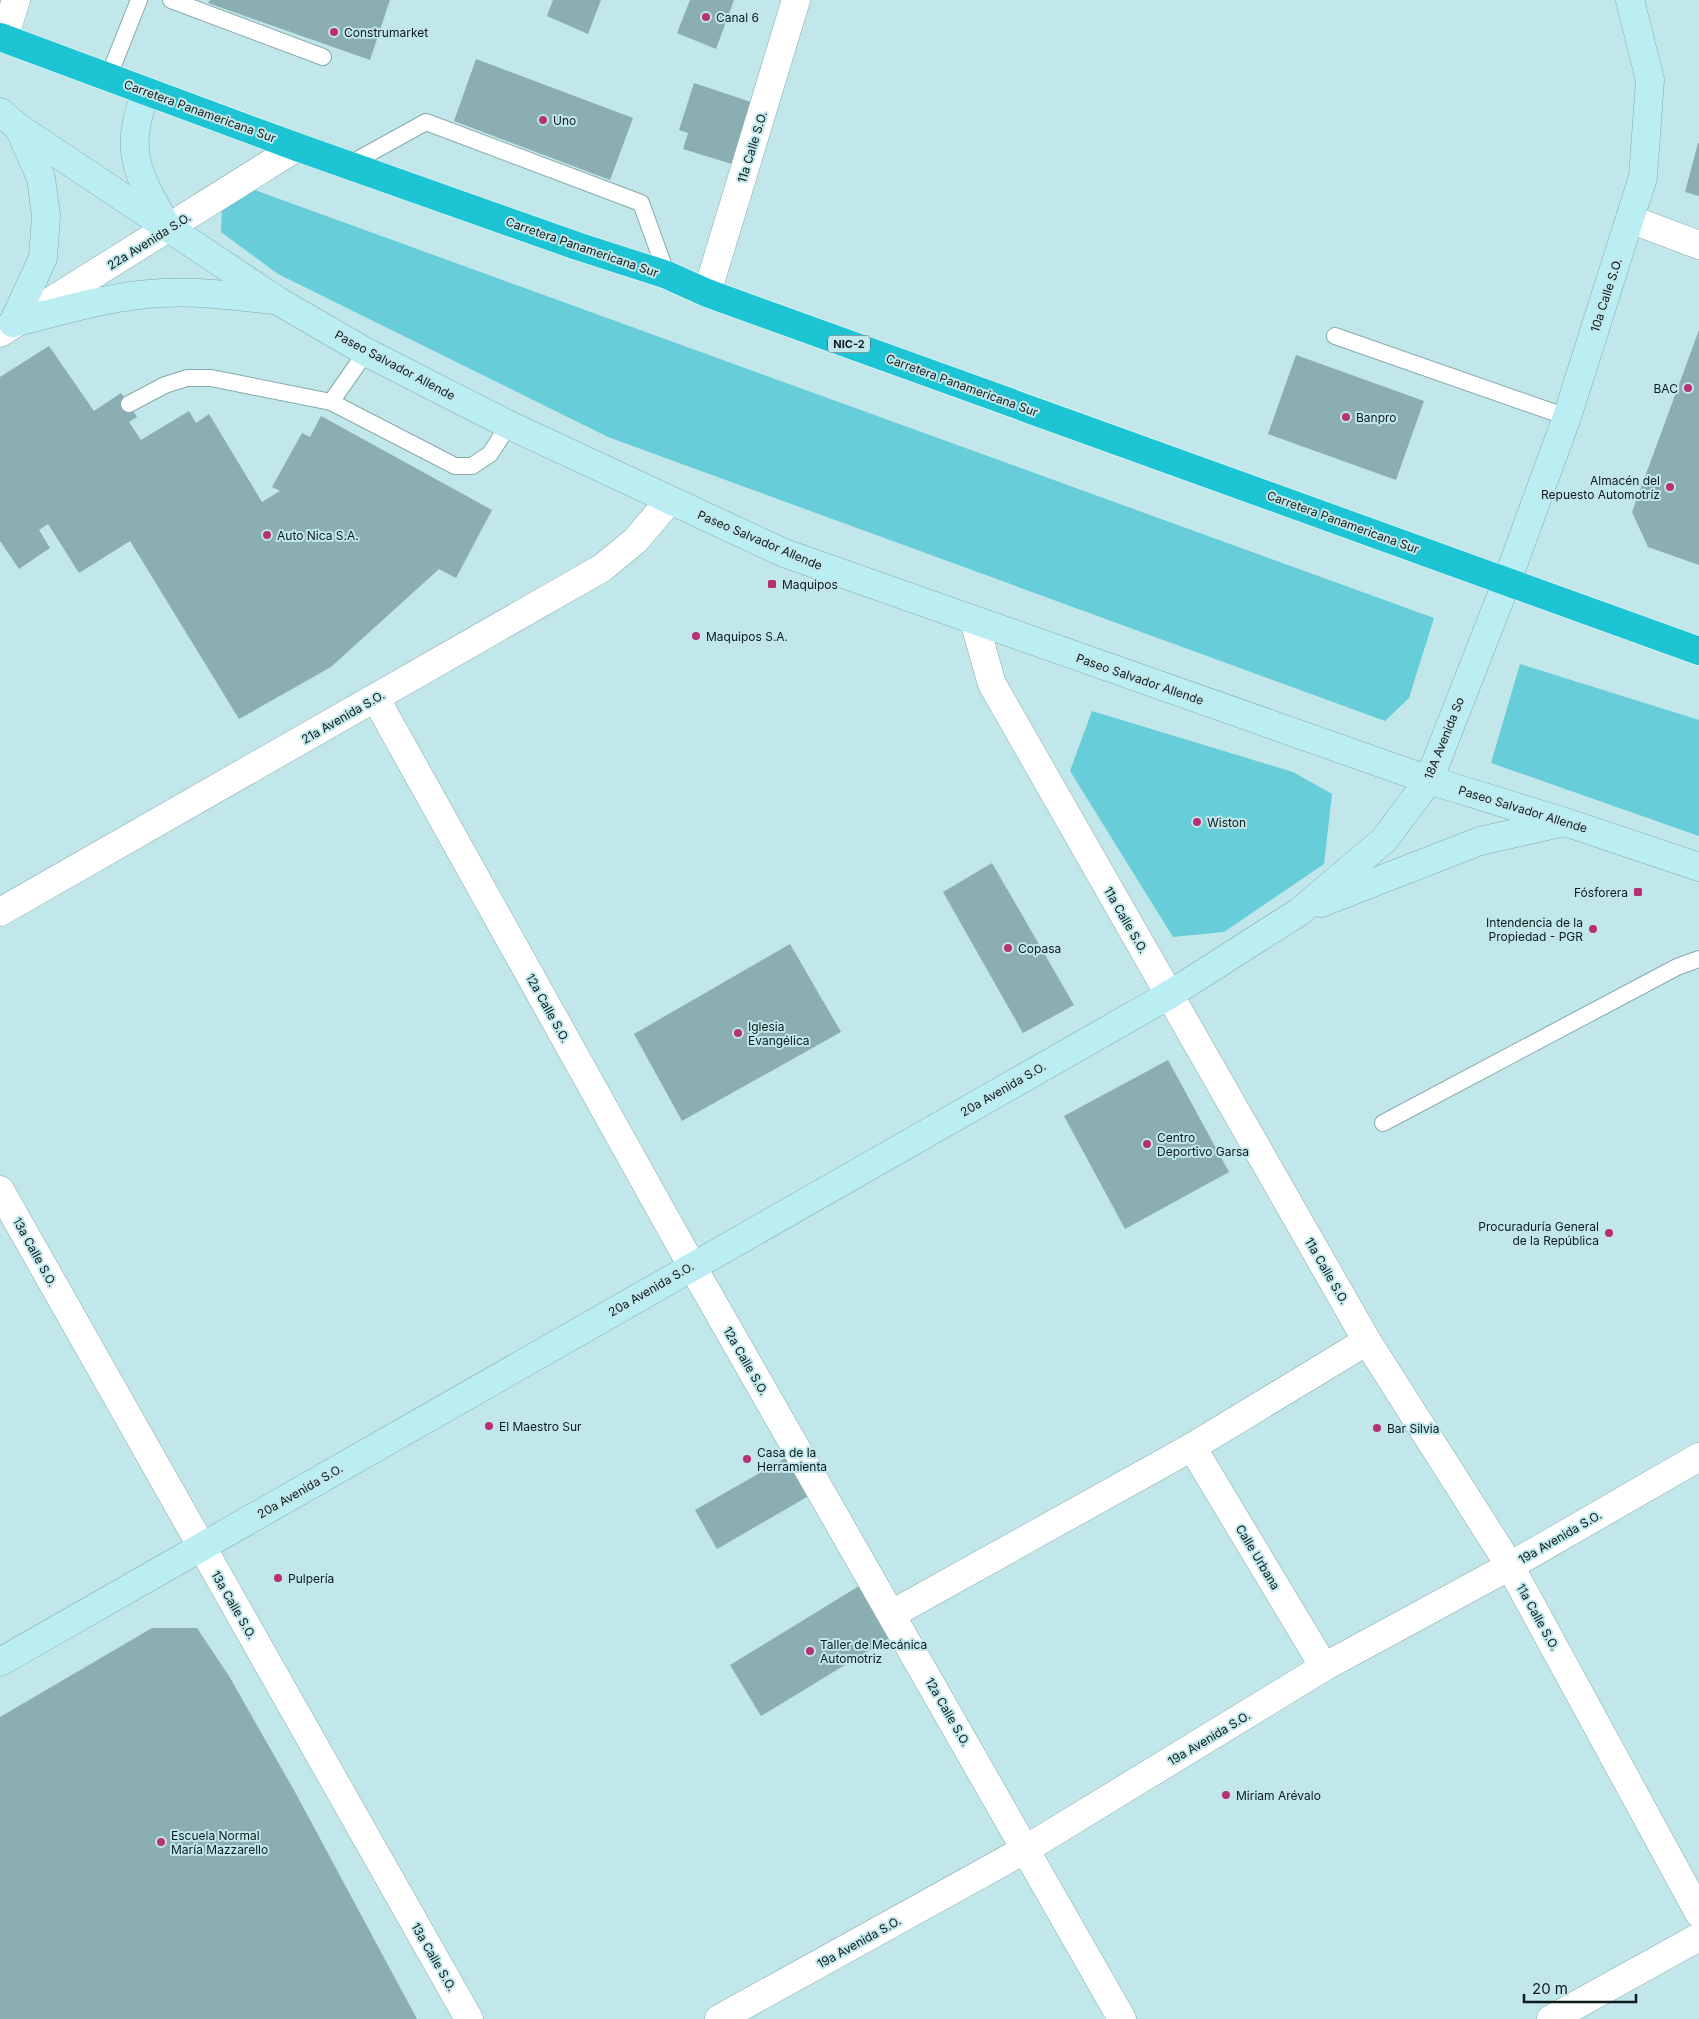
<svg xmlns="http://www.w3.org/2000/svg" width="1699" height="2019" font-family="Inter,sans-serif">
<rect width="100%" height="100%" fill="#c1e7eb"/>
<g fill="#67cdd8">
<polygon points="249,188 1434,618 1409,698 1385,721 608,437 278,274 221,232 222,206"/>
<polygon points="1520,664 1699,720 1699,836 1491,763"/>
<polygon points="1092,711 1293,772 1332,794 1324,864 1224,932 1173,937 1070,771"/>
</g>
<g fill="#8aaeb2">
<polygon points="210,0 390,0 370,60 208,3"/>
<polygon points="553,0 601,0 588,34 547,16"/>
<polygon points="690,0 734,0 716,49 677,33"/>
<polygon points="476,59 633,118 610,180 454,121"/>
<polygon points="694,83 751,102 732,164 683,149 688,133 679,130"/>
<polygon points="1698,143 1699,143 1699,196 1685,192"/>
<polygon points="1699,330 1699,565 1648,547 1632,512"/>
<polygon points="49,346 94,411 121,393 137,417 129,422 141,440 189,411 196,423 209,414 262,502 280,491 272,487 302,433 310,437 321,416 492,510 456,578 439,569 331,667 239,719 130,541 79,573 48,524 39,530 50,548 19,569 0,541 0,377"/>
<polygon points="1296,355 1424,401 1396,480 1268,434"/>
<polygon points="992,863 1074,1005 1023,1033 943,892"/>
<polygon points="790,944 841,1032 682,1121 634,1034"/>
<polygon points="1168,1060 1229,1172 1125,1229 1064,1116"/>
<polygon points="796,1452 819,1490 717,1549 695,1510"/>
<polygon points="859,1586 891,1637 761,1716 730,1665"/>
<polygon points="152,1628 197,1628 229,1676 295,1792 417,2019 0,2019 0,1717"/>
</g>
<g fill="none" stroke-linecap="round" stroke-linejoin="round">
<g stroke="#86aaae" stroke-width="18">
<g id="lane">
<polyline points="171,0 323,57"/>
<polyline points="108,78 139,0"/>
<polyline points="348,165 426,122 641,203 667,275"/>
<polyline points="1335,336 1567,417"/>
<polyline points="331,402 366,352"/>
<polyline points="129,404 165,385 187,378 211,378 331,402 455,466 472,466 490,454 509,425"/>
<polyline points="1383,1123 1677,967 1699,959"/>
</g>
</g>
<g stroke="#86aaae" stroke-width="29">
<g id="street">
<polyline points="4,38 16,0"/>
<polyline points="1630,219 1699,245"/>
<polyline points="707,293 796,0"/>
<polyline points="0,333 297,147"/>
<polyline points="974,621 992,684 1367,1341 1510,1566 1699,1913"/>
<polyline points="376,699 692,1266 1122,2019"/>
<polyline points="0,912 602,568 636,540 669,501"/>
<polyline points="0,1190 469,2019"/>
<polyline points="1192,1447 1324,1667"/>
<polyline points="892,1614 1192,1447 1367,1341"/>
<polyline points="719,2019 1026,1849 1324,1667 1510,1566 1699,1457"/>
<polyline points="1551,2019 1699,1937"/>
</g>
</g>
<g stroke="#86aaae" stroke-width="29">
<g id="secondary">
<path d="M146,92C124,151 136,171 165,223"/>
<polyline points="0,112 19,128 278,301 366,352 509,425 784,553 1429,780 1565,822 1699,867"/>
<path d="M13,323C62,311 112,295 163,293C200,291 236,296 273,300"/>
<polyline points="13,323 43,258 46,216 41,178 19,128"/>
<polyline points="1321,903 1480,841 1564,822"/>
<polyline points="0,1662 1169,995 1299,912 1384,840 1429,780 1507,581 1567,417 1643,177 1650,80 1630,0"/>
</g>
</g>
<g stroke="#fff" stroke-width="29">
<polyline id="highway" points="0,37 297,147 577,246 667,275 707,293 1699,651"/>
</g>
<use href="#lane" stroke="#fff" stroke-width="16"/>
<use href="#street" stroke="#fff" stroke-width="28"/>
<use href="#secondary" stroke="#bbeef2" stroke-width="28"/>
<use href="#highway" stroke="#1dc5d4" stroke-width="28"/>
</g>
<g fill="#b73072" stroke="#c1e7eb" stroke-width="2">
<circle cx="706" cy="17" r="5"/>
<circle cx="334" cy="32" r="5"/>
<circle cx="543" cy="120" r="5"/>
<circle cx="1688" cy="388" r="5"/>
<circle cx="1346" cy="417" r="5"/>
<circle cx="1670" cy="487" r="5"/>
<circle cx="267" cy="535" r="5"/>
<rect x="767" y="579" width="10" height="10" rx="2.5"/>
<circle cx="696" cy="636" r="5"/>
<circle cx="1197" cy="822" r="5"/>
<rect x="1633" y="887" width="10" height="10" rx="2.5"/>
<circle cx="1593" cy="929" r="5"/>
<circle cx="1008" cy="948" r="5"/>
<circle cx="738" cy="1033" r="5"/>
<circle cx="1147" cy="1144" r="5"/>
<circle cx="1609" cy="1233" r="5"/>
<circle cx="489" cy="1426" r="5"/>
<circle cx="1377" cy="1428" r="5"/>
<circle cx="747" cy="1459" r="5"/>
<circle cx="278" cy="1578" r="5"/>
<circle cx="810" cy="1651" r="5"/>
<circle cx="1226" cy="1795" r="5"/>
<circle cx="161" cy="1842" r="5"/>
</g>
<g text-anchor="middle" dominant-baseline="central" stroke-width="4" stroke-linejoin="round" paint-order="stroke">
<rect fill="#c1e7eb" stroke="#43585a" stroke-width="1" x="828" y="335.5" width="42" height="17" rx="4"/>
<g font-size="11" font-weight="bold" fill="#0d1b1c">
<text x="849" y="344">NIC-2</text>
</g>
<g font-size="12" fill="#0d1b1c" stroke="#c1e7eb" text-anchor="start">
<text x="716" y="17">Canal 6</text>
<text x="344" y="32">Construmarket</text>
<text x="553" y="120">Uno</text>
<text x="1678" y="388" text-anchor="end">BAC</text>
<text x="1356" y="417">Banpro</text>
<text x="1660" y="480" text-anchor="end">Almacén del<tspan x="1660" dy="14">Repuesto Automotríz</tspan></text>
<text x="277" y="535">Auto Nica S.A.</text>
<text x="782" y="584">Maquipos</text>
<text x="706" y="636">Maquipos S.A.</text>
<text x="1207" y="822">Wiston</text>
<text x="1628" y="892" text-anchor="end">Fósforera</text>
<text x="1583" y="922" text-anchor="end">Intendencia de la<tspan x="1583" dy="14">Propiedad - PGR</tspan></text>
<text x="1018" y="948">Copasa</text>
<text x="748" y="1026">Iglesia<tspan x="748" dy="14">Evangélica</tspan></text>
<text x="1157" y="1137">Centro<tspan x="1157" dy="14">Deportivo Garsa</tspan></text>
<text x="1599" y="1226" text-anchor="end">Procuraduría General<tspan x="1599" dy="14">de la República</tspan></text>
<text x="499" y="1426">El Maestro Sur</text>
<text x="1387" y="1428">Bar Silvia</text>
<text x="757" y="1452">Casa de la<tspan x="757" dy="14">Herramienta</tspan></text>
<text x="288" y="1578">Pulpería</text>
<text x="820" y="1644">Taller de Mecánica<tspan x="820" dy="14">Automotriz</tspan></text>
<text x="1236" y="1795">Miriam Arévalo</text>
<text x="171" y="1835">Escuela Normal<tspan x="171" dy="14">María Mazzarello</tspan></text>
</g>
<g font-size="12" fill="#0d1b1c" stroke="#c1e7eb">
<text transform="translate(200 111) rotate(20)">Carretera Panamericana Sur</text>
<text transform="translate(752 147) rotate(-73)">11a Calle S.O.</text>
<text transform="translate(149 241) rotate(-32)">22a Avenida S.O.</text>
<text transform="translate(582 247) rotate(19)">Carretera Panamericana Sur</text>
<text transform="translate(1606 295) rotate(-72)">10a Calle S.O.</text>
<text transform="translate(395 365) rotate(28)">Paseo Salvador Allende</text>
<text transform="translate(962 385) rotate(20)">Carretera Panamericana Sur</text>
<text transform="translate(1343 522) rotate(20)">Carretera Panamericana Sur</text>
<text transform="translate(760 540) rotate(23)">Paseo Salvador Allende</text>
<text transform="translate(1140 679) rotate(19)">Paseo Salvador Allende</text>
<text transform="translate(343 717) rotate(-30)">21a Avenida S.O.</text>
<text transform="translate(1444 738) rotate(-68)">18A Avenida So</text>
<text transform="translate(1523 809) rotate(17)">Paseo Salvador Allende</text>
<text transform="translate(1126 920) rotate(60)">11a Calle S.O.</text>
<text transform="translate(548 1008) rotate(61)">12a Calle S.O.</text>
<text transform="translate(1003 1089) rotate(-30)">20a Avenida S.O.</text>
<text transform="translate(35 1252) rotate(61)">13a Calle S.O.</text>
<text transform="translate(1327 1271) rotate(60)">11a Calle S.O.</text>
<text transform="translate(651 1289) rotate(-30)">20a Avenida S.O.</text>
<text transform="translate(746 1361) rotate(60)">12a Calle S.O.</text>
<text transform="translate(300 1491) rotate(-30)">20a Avenida S.O.</text>
<text transform="translate(1560 1537) rotate(-30)">19a Avenida S.O.</text>
<text transform="translate(1258 1557) rotate(59)">Calle Urbana</text>
<text transform="translate(234 1605) rotate(60)">13a Calle S.O.</text>
<text transform="translate(1538 1617) rotate(61)">11a Calle S.O.</text>
<text transform="translate(948 1712) rotate(60)">12a Calle S.O.</text>
<text transform="translate(1209 1738) rotate(-31)">19a Avenida S.O.</text>
<text transform="translate(859 1942) rotate(-29)">19a Avenida S.O.</text>
<text transform="translate(434 1957) rotate(60)">13a Calle S.O.</text>
</g>
</g>
<path d="M1524 1994v8h112v-8" fill="none" stroke="#0d1b1c" stroke-width="2.5"/>
<text x="1532" y="1994" font-size="15" fill="#0d1b1c" stroke="#c1e7eb" stroke-width="4" paint-order="stroke">20 m</text>
</svg>
